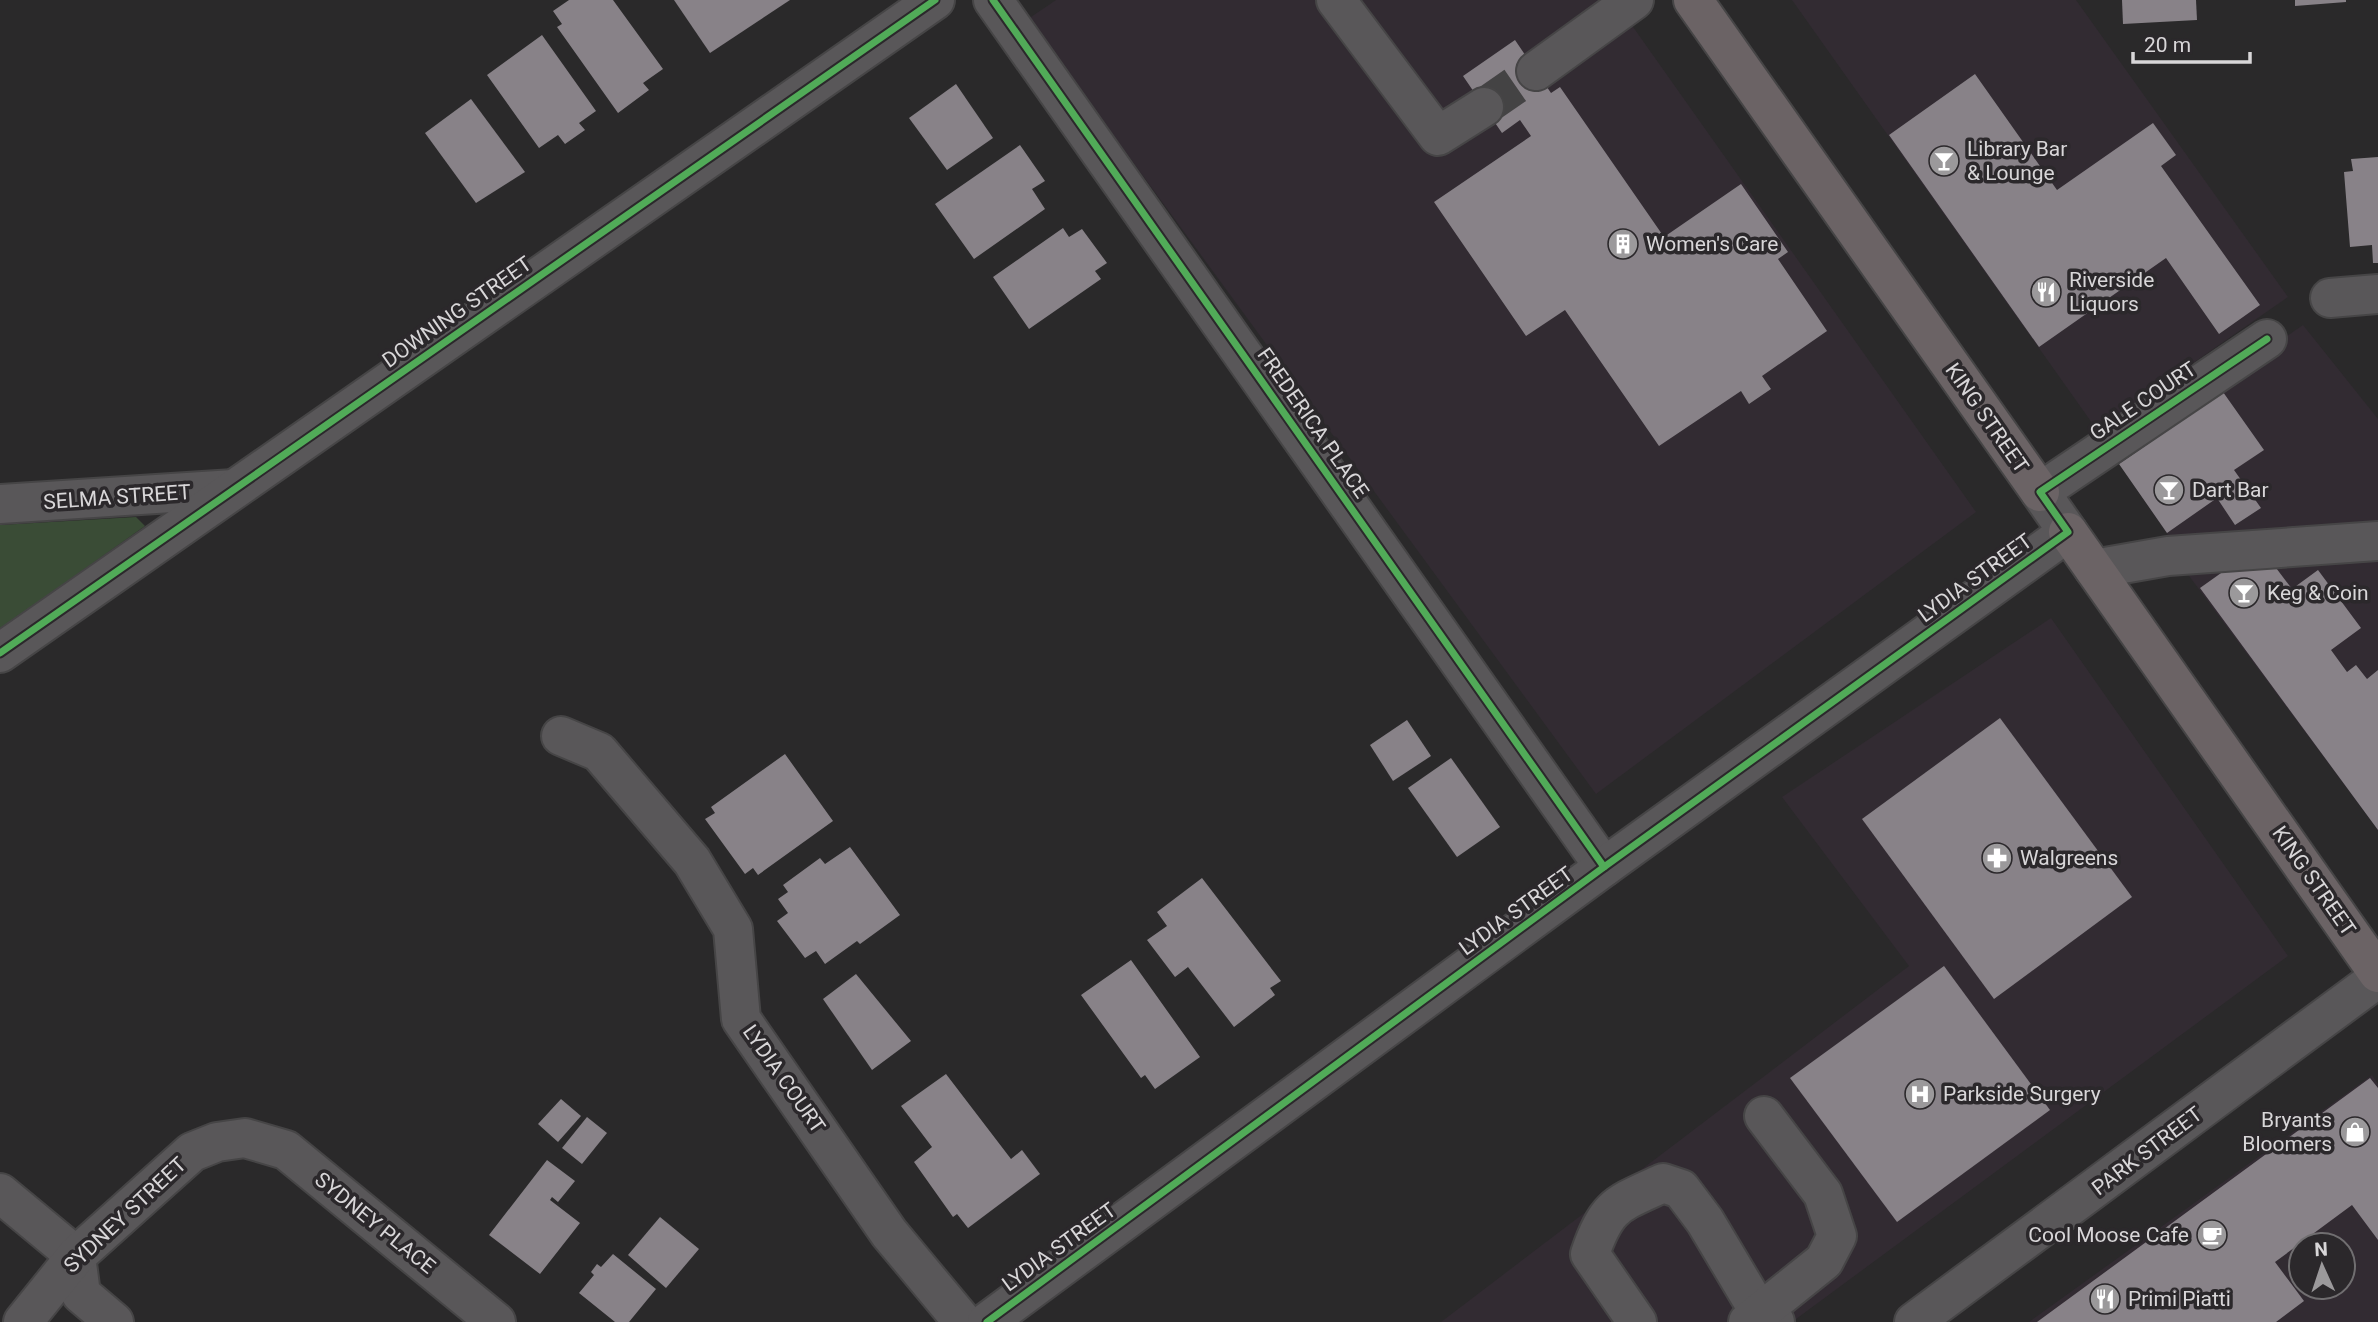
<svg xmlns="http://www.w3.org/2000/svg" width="2378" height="1322" font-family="Roboto,sans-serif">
<rect width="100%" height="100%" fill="#2a292a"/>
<g fill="#322b32" fill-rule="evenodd">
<polygon points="1056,0 1614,0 1976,512 1596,794 1028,19"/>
<polygon points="1792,0 2076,0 2288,297 2097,430"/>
<polygon points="2303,325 2378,419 2378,527 2172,541 2114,456"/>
<polygon points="2378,547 2378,830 2178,561"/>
<polygon points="2051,618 2288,956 1792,1322 1441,1322 1909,966 1782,797"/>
<path d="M2372,1075L2378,1084V1322H2029ZM2301,1245H2343V1287H2301Z"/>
</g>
<polygon fill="#3a4c36" points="136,517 145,526 0,629 0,525"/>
<g fill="#888288">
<polygon points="569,0 613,0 663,69 643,83 649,90 618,113 557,27 562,24 553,11"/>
<polygon points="674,0 790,0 710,53"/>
<polygon points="2122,0 2196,0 2197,20 2123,24"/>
<polygon points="2295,0 2346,0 2346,2 2295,6"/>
<polygon points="542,35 596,111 579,123 585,130 565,144 558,135 539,148 487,75"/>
<polygon points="1515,40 1551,93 1560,87 1664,237 1741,184 1788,252 1778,259 1827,331 1762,376 1771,389 1749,404 1741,391 1659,446 1565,310 1526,336 1434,202 1531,136 1520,120 1502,133 1463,76"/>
<polygon points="1975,74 2057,190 2153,123 2176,155 2161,166 2260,305 2219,334 2166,258 2039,347 1889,135"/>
<polygon points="956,84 993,138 947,170 909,118"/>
<polygon points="471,99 525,172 476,203 425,133"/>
<polygon points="1020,145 1045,181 1032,189 1045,209 974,259 935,204"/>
<polygon points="2378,157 2378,263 2373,263 2372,245 2350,247 2344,172 2353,171 2351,159"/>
<polygon points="1063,228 1069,237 1082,229 1107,263 1095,271 1101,279 1029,329 993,277"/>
<polygon points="2223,392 2264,450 2234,470 2261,508 2235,525 2217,498 2167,533 2119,464"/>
<polygon points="2245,556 2267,556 2292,589 2318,570 2361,628 2331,650 2347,672 2356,665 2367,679 2378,670 2378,830 2200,588"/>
<polygon points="2000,718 2132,897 1994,999 1862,819"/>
<polygon points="1407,720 1431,756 1393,781 1370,745"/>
<polygon points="785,754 833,821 758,875 753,868 745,874 705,819 715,813 711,807"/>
<polygon points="1451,758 1500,827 1457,857 1408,788"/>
<polygon points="850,847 900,915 860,944 857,941 825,964 816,951 805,958 777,921 788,913 778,899 788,892 783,885 820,858 825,864"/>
<polygon points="1202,878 1281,981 1270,988 1275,995 1234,1027 1188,967 1175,977 1147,940 1167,926 1157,912"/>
<polygon points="1131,960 1200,1057 1155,1089 1145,1075 1141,1078 1081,995"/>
<polygon points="1944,966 2050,1110 1897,1222 1790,1078"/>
<polygon points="856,974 911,1041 872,1070 823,999"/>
<polygon points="946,1074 1011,1159 1022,1150 1040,1174 968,1228 957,1214 953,1217 914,1162 932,1147 901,1106"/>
<polygon points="2370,1078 2378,1088 2378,1240 2352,1205 2275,1262 2304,1301 2276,1322 2037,1322"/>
<polygon points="561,1099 581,1116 558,1142 538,1124"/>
<polygon points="587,1117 607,1133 582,1164 562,1148"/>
<polygon points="547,1160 575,1181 558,1202 552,1197 550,1200 580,1223 540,1274 489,1235"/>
<polygon points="660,1217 699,1249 666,1288 628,1255"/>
<polygon points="613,1254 656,1289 629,1322 615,1322 579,1293 594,1275 591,1272 597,1264 601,1267"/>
</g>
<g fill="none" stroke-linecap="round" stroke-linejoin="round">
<polyline stroke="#444344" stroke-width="38" stroke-dasharray="38 19" stroke-linecap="butt" points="1484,107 1536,71"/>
<g stroke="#464546" stroke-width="42">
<g id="minor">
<polyline points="993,0 1604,867"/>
<polyline points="1336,0 1438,136 1484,107"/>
<polyline points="1536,71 1634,0"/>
<polyline points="2330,298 2378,294"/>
<polyline points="0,504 234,489"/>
<polyline points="2094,569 2168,556 2378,541"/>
<polyline points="0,653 935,0"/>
<polyline points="561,736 599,752 692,861 733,929 741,1019 889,1233 963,1322"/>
<polyline points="0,1193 76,1256 81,1294 114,1322"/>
<polyline points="23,1322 76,1256 192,1152 217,1142 245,1138 286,1150 496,1322"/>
<polyline points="987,1322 1604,867 2068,532 2040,492 2267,339"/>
<path d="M1637,1322L1590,1254C1607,1204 1618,1204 1663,1183L1681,1189L1705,1221L1761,1315L1775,1322"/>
<polyline points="1748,1322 1824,1261 1837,1236 1823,1194 1764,1116"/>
<polyline points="1914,1322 2378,978"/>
</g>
</g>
<g stroke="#464546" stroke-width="42">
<g id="major">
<polyline points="1693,0 2040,492"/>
<polyline points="2068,532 2378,973"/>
</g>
</g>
<use href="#minor" stroke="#595759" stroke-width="38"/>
<use href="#major" stroke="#6b6365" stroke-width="38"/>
<g stroke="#2b282b" stroke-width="11">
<g id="cycleway">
<polyline points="993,0 1604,867"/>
<polyline points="0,653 935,0"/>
<polyline points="987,1322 1604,867 2068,532 2040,492 2267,339"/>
</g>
</g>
<use href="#cycleway" stroke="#51ab58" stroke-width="7"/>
</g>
<defs>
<g id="bar-disc" transform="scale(1.575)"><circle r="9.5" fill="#9b999b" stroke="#2b282b"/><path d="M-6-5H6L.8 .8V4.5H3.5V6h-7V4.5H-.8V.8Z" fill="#fff"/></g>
<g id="building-disc" transform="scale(1.575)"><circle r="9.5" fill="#9b999b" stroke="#2b282b"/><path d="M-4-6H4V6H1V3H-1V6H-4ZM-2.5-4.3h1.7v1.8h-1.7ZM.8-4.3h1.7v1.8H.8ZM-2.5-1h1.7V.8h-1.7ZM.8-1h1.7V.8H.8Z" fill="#fff"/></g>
<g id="restaurant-disc" transform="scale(1.575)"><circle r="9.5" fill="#9b999b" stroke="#2b282b"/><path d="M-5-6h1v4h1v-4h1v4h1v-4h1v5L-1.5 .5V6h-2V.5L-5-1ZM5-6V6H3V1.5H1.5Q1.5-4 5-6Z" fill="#fff"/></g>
<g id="pharmacy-disc" transform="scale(1.575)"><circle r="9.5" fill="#9b999b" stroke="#2b282b"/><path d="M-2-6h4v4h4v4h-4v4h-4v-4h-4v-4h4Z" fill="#fff"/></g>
<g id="hospital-disc" transform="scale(1.575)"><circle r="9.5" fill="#9b999b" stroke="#2b282b"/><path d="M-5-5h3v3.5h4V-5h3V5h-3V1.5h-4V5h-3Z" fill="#fff"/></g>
<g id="shop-disc" transform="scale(1.575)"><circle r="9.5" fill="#9b999b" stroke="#2b282b"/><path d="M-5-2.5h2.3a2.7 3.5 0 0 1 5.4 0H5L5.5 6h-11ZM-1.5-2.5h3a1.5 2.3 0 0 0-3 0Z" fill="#fff"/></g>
<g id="cafe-disc" transform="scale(1.575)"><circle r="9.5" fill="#9b999b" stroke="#2b282b"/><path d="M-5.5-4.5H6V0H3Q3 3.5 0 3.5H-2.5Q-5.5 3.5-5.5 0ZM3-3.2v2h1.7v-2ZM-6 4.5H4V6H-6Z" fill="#fff"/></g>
</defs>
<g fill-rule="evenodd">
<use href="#bar-disc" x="1944" y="161"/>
<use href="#building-disc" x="1623" y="244"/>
<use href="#restaurant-disc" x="2046" y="292"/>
<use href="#bar-disc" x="2169" y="490"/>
<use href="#bar-disc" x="2244" y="593"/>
<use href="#pharmacy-disc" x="1997" y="858"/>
<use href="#hospital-disc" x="1920" y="1094"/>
<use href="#shop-disc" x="2355" y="1132"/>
<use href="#cafe-disc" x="2212" y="1235"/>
<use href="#restaurant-disc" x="2105" y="1299"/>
</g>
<g text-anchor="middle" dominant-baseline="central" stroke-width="7" stroke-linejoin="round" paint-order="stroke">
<g font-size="21" fill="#d8d6d8" stroke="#2b282b" text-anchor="start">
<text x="1967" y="149">Library Bar<tspan x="1967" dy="24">&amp; Lounge</tspan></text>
<text x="1646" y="244">Women's Care</text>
<text x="2069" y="280">Riverside<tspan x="2069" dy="24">Liquors</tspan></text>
<text x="2192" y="490">Dart Bar</text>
<text x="2267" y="593">Keg &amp; Coin</text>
<text x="2020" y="858">Walgreens</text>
<text x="1943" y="1094">Parkside Surgery</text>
<text x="2332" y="1120" text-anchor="end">Bryants<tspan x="2332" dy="24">Bloomers</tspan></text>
<text x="2189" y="1235" text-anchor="end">Cool Moose Cafe</text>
<text x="2128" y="1299">Primi Piatti</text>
</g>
<g font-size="21" fill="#d8d6d8" stroke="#2b282b">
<text transform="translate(457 312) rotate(-35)">DOWNING STREET</text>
<text transform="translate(2143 401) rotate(-34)">GALE COURT</text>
<text transform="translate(1987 418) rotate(55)">KING STREET</text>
<text transform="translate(1313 423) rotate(55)">FREDERICA PLACE</text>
<text transform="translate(117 497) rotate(-4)">SELMA STREET</text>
<text transform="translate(1975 578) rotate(-36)">LYDIA STREET</text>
<text transform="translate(2314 881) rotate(55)">KING STREET</text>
<text transform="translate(1516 911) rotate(-36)">LYDIA STREET</text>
<text transform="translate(784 1079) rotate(55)">LYDIA COURT</text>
<text transform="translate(2147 1151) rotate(-37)">PARK STREET</text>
<text transform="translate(125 1215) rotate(-43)">SYDNEY STREET</text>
<text transform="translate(375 1223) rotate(39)">SYDNEY PLACE</text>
<text transform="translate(1059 1247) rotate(-36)">LYDIA STREET</text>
</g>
</g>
<g transform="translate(2322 1266) rotate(357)"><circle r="33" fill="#2b282b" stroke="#706e70" stroke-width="2"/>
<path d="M0-5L12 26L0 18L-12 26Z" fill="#9b999b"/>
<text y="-10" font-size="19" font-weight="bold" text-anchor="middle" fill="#d8d6d8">N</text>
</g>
<path d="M2133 52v10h117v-10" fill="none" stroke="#d8d6d8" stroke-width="3.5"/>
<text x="2144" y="52" font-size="21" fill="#d8d6d8" stroke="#2b282b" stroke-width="5" paint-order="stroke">20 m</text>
</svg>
